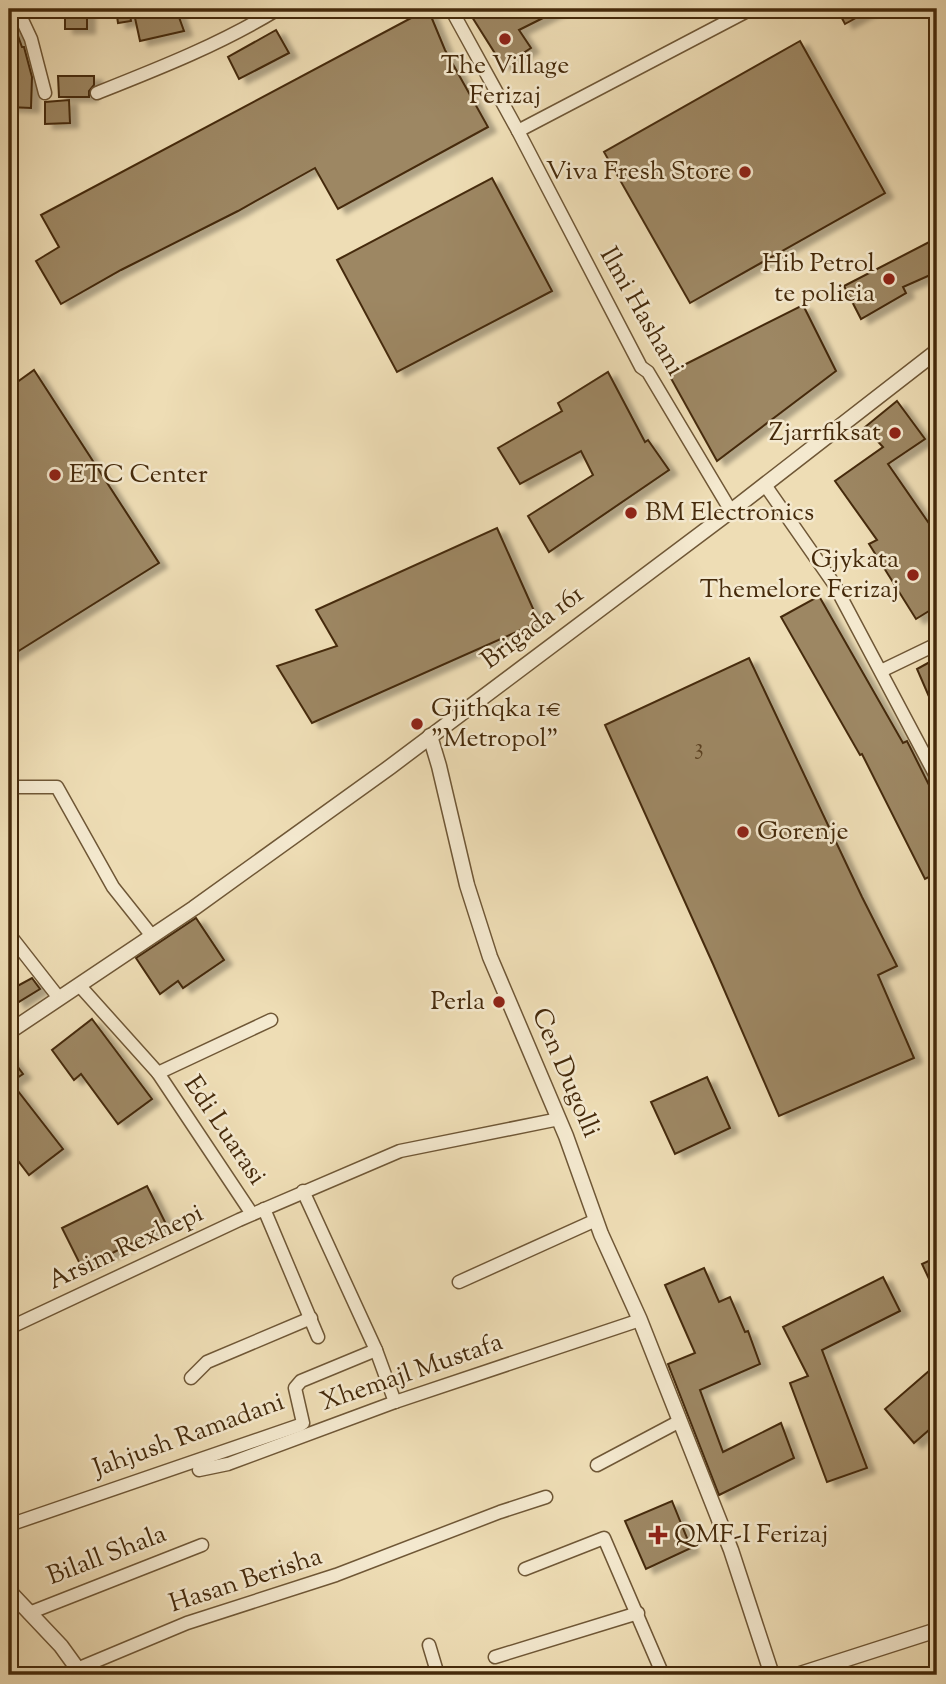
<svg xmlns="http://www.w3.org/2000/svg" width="946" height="1684" font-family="'Sorts Mill Goudy',serif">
<defs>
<filter id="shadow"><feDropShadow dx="8" dy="4.5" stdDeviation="2" flood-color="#0004"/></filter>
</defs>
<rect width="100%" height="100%" fill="#eeddb5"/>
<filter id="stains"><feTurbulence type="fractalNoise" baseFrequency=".00286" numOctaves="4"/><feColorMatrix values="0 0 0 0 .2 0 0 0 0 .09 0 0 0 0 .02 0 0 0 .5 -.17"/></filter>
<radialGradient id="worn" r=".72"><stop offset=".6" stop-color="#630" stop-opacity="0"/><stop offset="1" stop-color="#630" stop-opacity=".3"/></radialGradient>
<g fill="#9d8763" stroke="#452a0b" stroke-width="2" filter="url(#shadow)">
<rect x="65" y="9" width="22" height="20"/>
<polygon points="116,9 129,9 131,21 118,23"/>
<polygon points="157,9 176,9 184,31 140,41 135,18 158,13"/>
<polygon points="428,9 445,50 488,127 338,209 315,168 238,211 121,270 61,304 36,261 59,247 41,215"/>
<polygon points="467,9 561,9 519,30 531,48 503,66"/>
<polygon points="837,9 872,9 845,24"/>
<polygon points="9,11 22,47 24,47 32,77 31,108 9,107 9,81 13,81 9,66"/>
<polygon points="276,30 289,53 239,79 228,57"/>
<polygon points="800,41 885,193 690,303 604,152"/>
<polygon points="58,76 94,76 94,85 89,91 89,97 59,97"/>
<polygon points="69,100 70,123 45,124 45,102"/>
<polygon points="492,178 552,291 397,372 337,260"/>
<polygon points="937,238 937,272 903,287 906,293 861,319 844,286"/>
<polygon points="803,305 836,371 717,461 668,373"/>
<polygon points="34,370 159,563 9,657 9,388"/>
<polygon points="608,372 645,442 648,440 669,470 549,552 528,516 593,475 581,451 520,484 498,448 562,411 558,403"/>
<polygon points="897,401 925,439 888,464 937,535 937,606 916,619 869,544 877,540 835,481 883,447 865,427"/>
<polygon points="497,528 539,622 312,723 277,666 337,646 316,610"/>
<polygon points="819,596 903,743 907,741 937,801 937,873 925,879 862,754 860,755 781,617"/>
<polygon points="749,658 862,897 897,966 878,975 914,1058 779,1116 713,964 605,725"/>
<polygon points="937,658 937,715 917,669"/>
<polygon points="196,918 224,960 183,988 178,981 160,994 136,958"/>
<polygon points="32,978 40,989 17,1003 10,990"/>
<polygon points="92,1019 152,1099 118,1124 81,1074 74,1080 52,1050"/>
<polygon points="9,1055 23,1074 11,1082 63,1149 29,1175 9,1149"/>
<polygon points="707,1077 730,1128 675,1154 651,1102"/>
<polygon points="147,1186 167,1226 82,1268 62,1228"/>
<polygon points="937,1257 937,1296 922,1264"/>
<polygon points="704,1268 719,1302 730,1297 745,1332 748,1331 760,1364 700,1390 723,1452 781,1423 794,1458 719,1495 668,1364 695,1353 665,1285"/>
<polygon points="883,1277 900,1311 822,1350 867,1468 827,1482 790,1383 808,1376 783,1327"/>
<polygon points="937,1364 937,1423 914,1443 885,1409"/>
<polygon points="672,1501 691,1548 646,1569 625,1521"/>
</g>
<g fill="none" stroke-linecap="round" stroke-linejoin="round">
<g stroke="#6f5736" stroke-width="15">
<g id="minor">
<polyline points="17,9 31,39 45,93"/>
<polyline points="451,9 518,131 641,367 648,372 731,511"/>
<path d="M97,93C160,68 221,44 278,9"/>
<polyline points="518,131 751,9"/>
<polyline points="765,485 834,584 937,778"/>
<polyline points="881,671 937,644"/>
<polyline points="9,787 57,787 113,887 152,936"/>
<polyline points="9,934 59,998"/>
<polyline points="79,985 158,1073 271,1020"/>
<polyline points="158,1073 252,1214"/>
<polyline points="264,1209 318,1337"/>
<polyline points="459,1282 596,1220"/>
<polyline points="9,1328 239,1220 400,1151 559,1119"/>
<polyline points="376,1350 395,1402"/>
<polyline points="191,1378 207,1362 311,1318"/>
<polyline points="597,1465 680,1421"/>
<polyline points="199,1470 228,1464 395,1402 640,1320"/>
<polyline points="9,1525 300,1425 303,1423 295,1388 301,1381 376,1350 303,1191"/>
<polyline points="525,1569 604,1538 663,1675"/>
<polyline points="29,1613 202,1545"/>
<polyline points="429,1645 438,1675"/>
<polyline points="495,1657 638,1613"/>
<polyline points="77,1669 187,1623 336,1575 500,1512 546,1497"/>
</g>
</g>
<g stroke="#6f5736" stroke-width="17">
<g id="tertiary">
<polyline points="430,736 439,766 467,885 490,957 566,1136 601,1234 640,1320 670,1396 731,1550 772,1675"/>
<polyline points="9,1032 194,908 390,767 731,511 937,351"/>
<polyline points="9,1591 61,1646 82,1675"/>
<polyline points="797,1675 937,1630"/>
</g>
</g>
<use href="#minor" stroke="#f4e9cf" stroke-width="12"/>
<use href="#tertiary" stroke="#f4e9cf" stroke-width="14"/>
</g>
<g fill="#8f2418" stroke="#f4e9cf" stroke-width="2.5">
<circle cx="505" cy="39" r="7"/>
<circle cx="745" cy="172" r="7"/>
<circle cx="889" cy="279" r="7"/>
<circle cx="895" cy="433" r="7"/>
<circle cx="55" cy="475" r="7"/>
<circle cx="631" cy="513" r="7"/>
<circle cx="913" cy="575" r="7"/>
<circle cx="417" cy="724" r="7"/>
<circle cx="743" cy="832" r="7"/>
<circle cx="499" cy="1002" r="7"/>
<path d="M654.5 1524.5h7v7h7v7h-7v7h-7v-7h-7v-7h7z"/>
</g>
<g text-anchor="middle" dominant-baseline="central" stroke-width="5" stroke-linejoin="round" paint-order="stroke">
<g font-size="23" fill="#5b4121">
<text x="699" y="748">3</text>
</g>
<g font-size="26" fill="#452a0b" stroke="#f4e9cf" text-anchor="end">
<text x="505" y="66" text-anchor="middle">The Village<tspan x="505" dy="30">Ferizaj</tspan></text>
<text x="731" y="172">Viva Fresh Store</text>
<text x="875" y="264">Hib Petrol<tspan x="875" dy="30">te policia</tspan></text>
<text x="881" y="433">Zjarrfiksat</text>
<text x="69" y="475" text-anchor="start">ETC Center</text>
<text x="645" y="513" text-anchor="start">BM Electronics</text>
<text x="899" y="560">Gjykata<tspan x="899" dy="30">Themelore Ferizaj</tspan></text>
<text x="431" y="709" text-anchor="start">Gjithqka 1€<tspan x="431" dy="30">"Metropol"</tspan></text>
<text x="757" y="832" text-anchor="start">Gorenje</text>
<text x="485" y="1002">Perla</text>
<text x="674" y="1535" text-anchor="start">QMF-I Ferizaj</text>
</g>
<g font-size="26" fill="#452a0b" stroke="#f4e9cf">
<text transform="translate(641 312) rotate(60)">Ilmi Hashani</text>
<text transform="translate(533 628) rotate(-37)">Brigada 161</text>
<text transform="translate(565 1073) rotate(67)">Cen Dugolli</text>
<text transform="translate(224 1131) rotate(56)">Edi Luarasi</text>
<text transform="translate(126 1248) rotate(-25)">Arsim Rexhepi</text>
<text transform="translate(412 1373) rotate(-19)">Xhemajl Mustafa</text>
<text transform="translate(189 1436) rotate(-20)">Jahjush Ramadani</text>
<text transform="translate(107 1556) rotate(-21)">Bilall Shala</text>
<text transform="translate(246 1581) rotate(-18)">Hasan Berisha</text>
</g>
</g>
<rect width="946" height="1684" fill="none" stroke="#eeddb5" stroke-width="35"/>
<rect x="10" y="10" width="925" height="1663" fill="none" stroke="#452a0b" stroke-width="3.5"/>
<rect x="18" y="18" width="911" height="1649" fill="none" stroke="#452a0b" stroke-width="2"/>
<rect width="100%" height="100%" filter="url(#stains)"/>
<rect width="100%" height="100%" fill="url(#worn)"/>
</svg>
